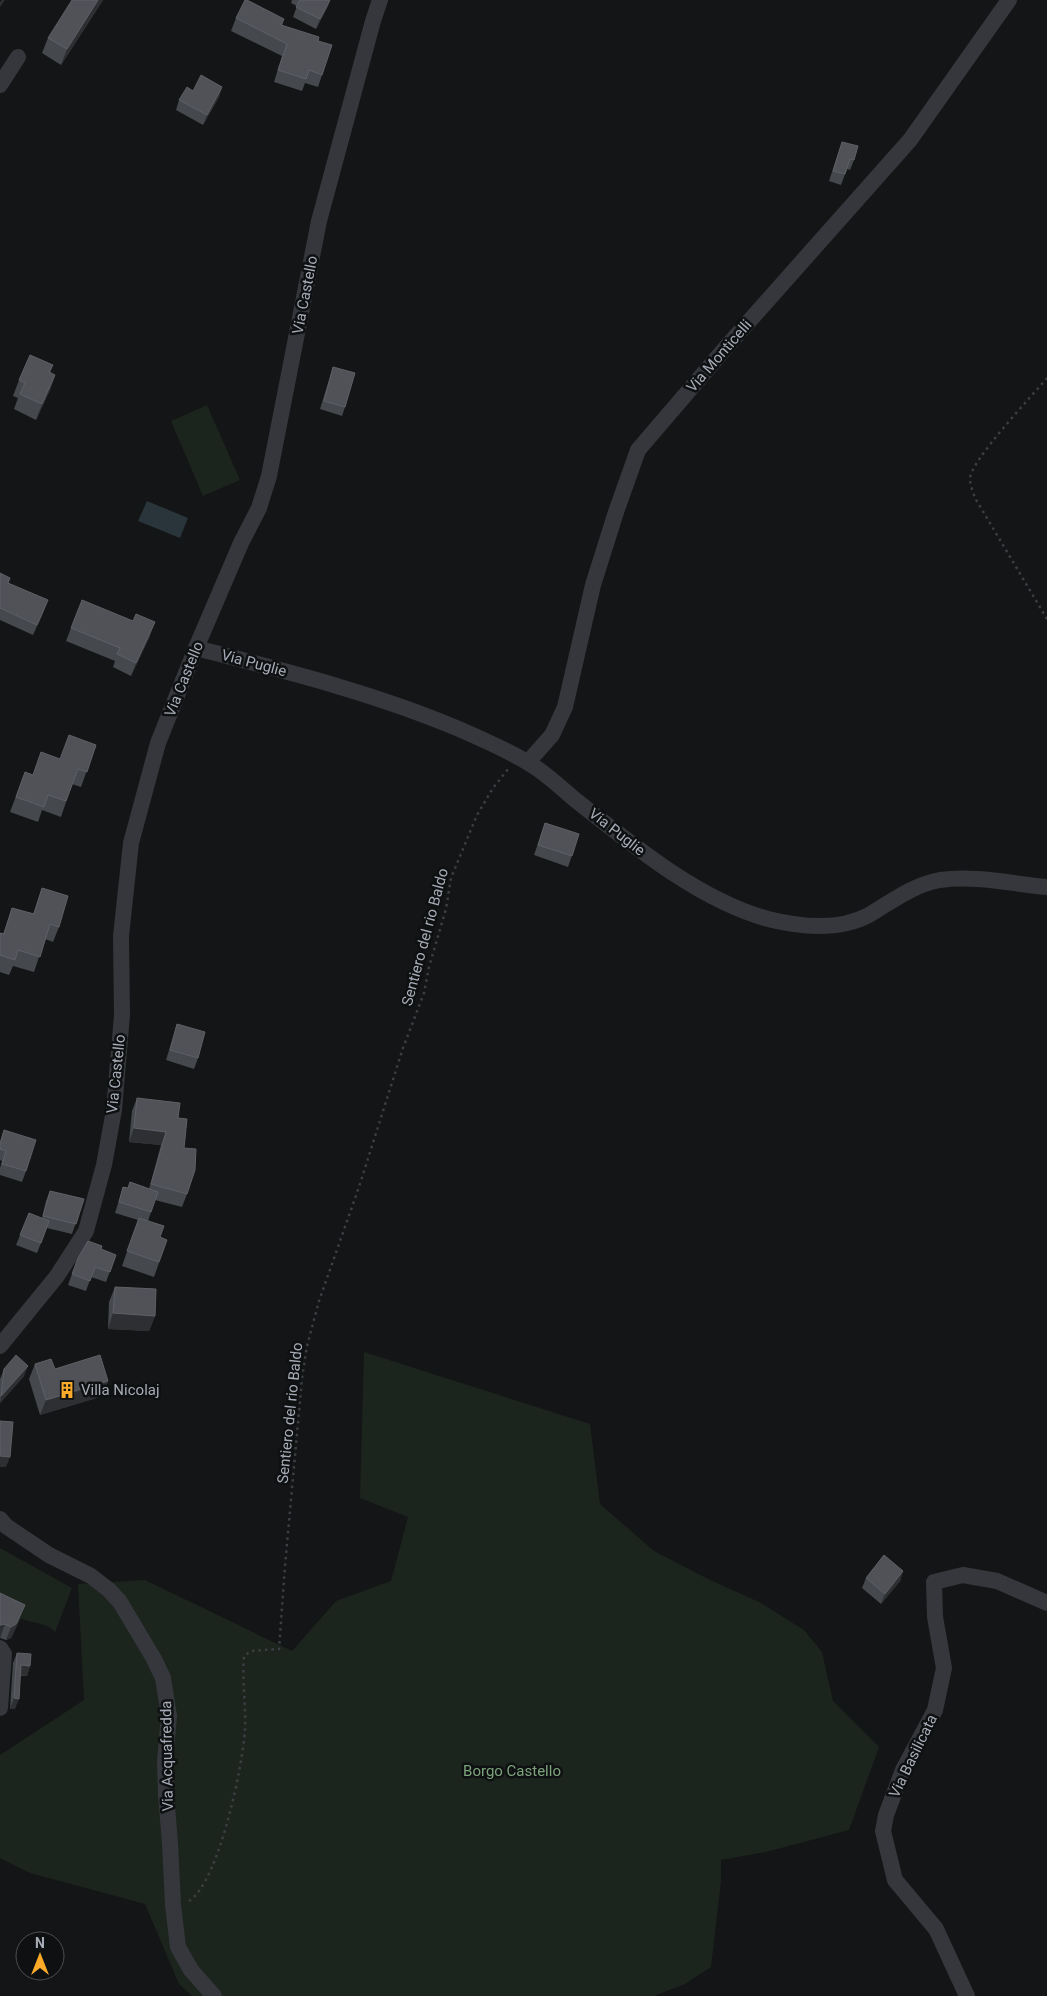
<svg xmlns="http://www.w3.org/2000/svg" width="1047" height="1996" font-family="Roboto,sans-serif">
<rect width="100%" height="100%" fill="#141516"/>
<g fill="#1c251d">
<polygon points="207,405 240,480 203,496 171,421"/>
<polygon points="364,1352 590,1424 600,1504 654,1551 708,1579 759,1602 804,1630 822,1652 833,1701 879,1747 849,1830 766,1852 721,1860 721,1881 711,1967 685,1984 654,1996 192,1996 179,1984 145,1904 30,1873 0,1858 0,1755 84,1700 78,1584 145,1580 292,1651 336,1601 391,1581 408,1517 360,1498"/>
<path d="M0,1548L72,1588L55,1632C48,1623 32,1623 22,1619C14,1617 7,1613 0,1609Z"/>
</g>
<polygon fill="#2a343b" points="147,501 188,518 180,538 138,521"/>
<g fill="none" stroke-linecap="round" stroke-linejoin="round">
<g stroke="#3b3e43" stroke-width="2.5" stroke-dasharray="2.5 4" stroke-linecap="butt">
<path d="M1047,378C1033,395 970,461 970,479C970,485 973,492 975,498L1047,619"/>
<path d="M189,1901C219,1882 243,1765 245,1729C246,1705 242,1681 244,1656L251,1651L279,1649L285,1566L302,1378L307,1346L319,1301L359,1187L403,1048L424,993L429,967L446,909L451,878L477,815L493,788L509,768"/>
</g>
<g stroke="#35373c" stroke-width="16">
<polyline points="0,85 18,57"/>
<path d="M196,648C285,671 374,693 459,729C482,739 505,749 527,762C545,772 562,789 578,802C634,846 699,900 768,919C800,927 839,931 869,915C892,901 913,885 940,880C974,875 1013,884 1047,887"/>
<polyline points="528,762 552,735 565,707 593,585 616,512 638,450 728,345 910,140 1009,0"/>
<polyline points="0,1346 57,1276 86,1231 104,1165 114,1110 122,1015 121,936 131,843 158,743 196,648 241,543 259,508 269,476 319,221 373,21 380,0"/>
<polyline points="0,1519 6,1526 49,1555 91,1576 109,1590 120,1602 154,1659 163,1678 169,1716 165,1761 166,1795 170,1843 173,1905 178,1947 191,1970 214,1996"/>
<polyline points="0,1648 4,1654 0,1708"/>
<polyline points="967,1996 936,1929 895,1880 883,1831 886,1815 903,1770 935,1710 944,1668 935,1617 934,1582 963,1575 997,1581 1047,1603"/>
</g>
</g>
<g fill="#45484c">
<polygon points="103,0 61,65 42,53 48,38"/>
<polygon points="292,0 330,0 328,6 316,29 293,17 297,6 291,3"/>
<polygon points="236,18 284,19 282,26 318,41 322,75 318,87 305,83 302,91 274,82 282,56 231,31"/>
<polygon points="222,87 219,97 203,125 176,110 179,100 193,91"/>
<polygon points="842,142 854,160 850,170 847,169 841,185 829,181"/>
<polygon points="53,365 50,373 55,375 50,390 36,420 14,409 18,398 13,396 19,380"/>
<polygon points="333,367 345,407 342,416 320,409"/>
<polygon points="0,573 9,583 44,611 33,635 0,620"/>
<polygon points="71,628 150,636 131,676 113,667 115,661 66,641"/>
<polygon points="96,745 81,787 72,784 61,817 42,810 38,822 10,812 25,772 33,775 60,759"/>
<polygon points="545,823 579,834 568,867 534,855"/>
<polygon points="42,888 59,927 53,942 45,939 34,972 13,966 9,975 0,972 0,933 3,934 12,908 33,914"/>
<polygon points="177,1024 198,1058 194,1069 166,1060"/>
<polygon points="137,1098 178,1118 184,1148 187,1194 182,1207 155,1200 148,1221 160,1237 167,1240 154,1277 122,1266 138,1220 115,1213 123,1187 128,1188 130,1182 149,1189 161,1145 129,1142 132,1111"/>
<polygon points="4,1130 26,1171 22,1182 0,1175 0,1168 2,1161 0,1160 0,1142"/>
<polygon points="50,1191 84,1199 72,1234 47,1228 37,1253 16,1245 29,1213 42,1218 46,1201"/>
<polygon points="101,1249 116,1255 106,1282 91,1277 86,1291 68,1285 78,1258"/>
<polygon points="115,1287 155,1316 149,1331 108,1329 109,1302"/>
<polygon points="35,1364 55,1369 108,1381 103,1396 40,1415 29,1379"/>
<polygon points="4,1369 24,1376 0,1403 0,1379"/>
<polygon points="903,1571 900,1581 881,1604 862,1588 866,1578"/>
<polygon points="0,1593 20,1619 11,1638 6,1640 0,1638"/>
<polygon points="17,1653 30,1666 27,1676 20,1676 15,1709 10,1709 13,1663"/>
</g>
<g fill="#2d2f32">
<polygon points="2,0 5,0 0,7 0,2"/>
<polygon points="98,0 103,0 61,65 67,49"/>
<polygon points="330,0 328,6 316,29 320,19"/>
<polygon points="222,87 219,97 203,125 207,115"/>
<polygon points="55,375 50,390 36,420 42,404"/>
<polygon points="48,600 44,611 33,635 37,625"/>
<polygon points="155,622 150,636 131,676 136,663"/>
<polygon points="134,1128 166,1132 161,1145 129,1142"/>
<polygon points="113,1313 155,1316 149,1331 108,1329"/>
<polygon points="28,1366 24,1376 0,1403 1,1396"/>
<polygon points="108,1381 103,1396 40,1415 46,1400"/>
<polygon points="0,1456 10,1457 6,1467 0,1467"/>
<polygon points="903,1571 900,1581 881,1604 885,1594"/>
<polygon points="25,1605 20,1619 11,1638 6,1640 11,1627"/>
<polygon points="5,1624 0,1638 0,1626"/>
<polygon points="21,1665 30,1666 27,1676 18,1675"/>
<polygon points="14,1698 19,1699 15,1709 10,1709"/>
</g>
<g fill="#505258" stroke="#5d6066">
<polygon points="72,0 98,0 67,49 48,38"/>
<polygon points="245,0 247,0 284,19 281,25 319,37 318,41 332,45 322,75 309,70 306,79 278,70 287,44 236,18"/>
<polygon points="300,0 330,0 320,19 296,7"/>
<polygon points="201,75 222,87 207,115 179,100 187,87 193,91"/>
<polygon points="842,142 858,146 854,160 850,159 845,174 833,171"/>
<polygon points="30,355 53,365 49,372 55,375 42,404 20,394 25,383 19,380"/>
<polygon points="333,367 355,373 345,407 324,401"/>
<polygon points="0,573 10,578 8,583 48,600 37,625 0,608"/>
<polygon points="82,600 133,621 136,614 155,622 136,663 117,654 120,648 71,628"/>
<polygon points="69,735 96,745 87,772 78,769 66,801 48,795 44,807 16,797 25,772 33,775 41,752 60,759"/>
<polygon points="545,823 579,834 572,856 538,845"/>
<polygon points="42,888 68,896 59,927 50,924 40,957 18,950 15,960 0,955 0,933 4,934 12,908 34,914"/>
<polygon points="177,1024 205,1032 198,1058 170,1050"/>
<polygon points="137,1098 180,1103 178,1118 187,1119 184,1148 196,1149 195,1170 187,1194 151,1184 166,1132 134,1128"/>
<polygon points="4,1130 36,1140 26,1171 2,1164 6,1151 0,1149 0,1144"/>
<polygon points="130,1182 158,1192 151,1212 119,1202 123,1187 128,1188"/>
<polygon points="50,1191 84,1199 76,1224 43,1216"/>
<polygon points="29,1213 49,1221 41,1243 20,1235"/>
<polygon points="139,1218 164,1226 160,1237 167,1240 159,1262 127,1251"/>
<polygon points="88,1241 102,1246 101,1249 116,1255 110,1272 95,1267 90,1281 72,1274 78,1258"/>
<polygon points="115,1287 156,1289 155,1316 113,1313"/>
<polygon points="16,1355 28,1366 1,1396 4,1369"/>
<polygon points="100,1355 108,1381 46,1400 35,1364 51,1359 55,1369"/>
<polygon points="0,1421 13,1422 10,1457 0,1456"/>
<polygon points="884,1555 903,1571 885,1594 866,1578"/>
<polygon points="0,1593 25,1605 16,1624 11,1627 5,1624 0,1625"/>
<polygon points="17,1653 31,1654 30,1666 21,1665 19,1699 14,1698"/>
</g>
<defs>
<g id="building-bare" transform="scale(1.35)"><path d="M-4-6H4V6H1V3H-1V6H-4ZM-2.5-4.3h1.7v1.8h-1.7ZM.8-4.3h1.7v1.8H.8ZM-2.5-1h1.7V.8h-1.7ZM.8-1h1.7V.8H.8Z" fill="#faaa29" stroke="#0f1011" stroke-width="2.5" paint-order="stroke"/></g>
</defs>
<g fill-rule="evenodd">
<use href="#building-bare" x="67" y="1390"/>
</g>
<g text-anchor="middle" dominant-baseline="central" stroke-width="5" stroke-linejoin="round" paint-order="stroke">
<g font-size="15" fill="#a6acb7" stroke="#0f1011">
<text transform="translate(305 295) rotate(-79)">Via Castello</text>
<text transform="translate(719 356) rotate(-49)">Via Monticelli</text>
<text transform="translate(254 663) rotate(15)">Via Puglie</text>
<text transform="translate(184 679) rotate(-68)">Via Castello</text>
<text transform="translate(617 832) rotate(38)">Via Puglie</text>
<text transform="translate(425 937) rotate(-75)">Sentiero del rio Baldo</text>
<text transform="translate(116 1074) rotate(-84)">Via Castello</text>
<text transform="translate(290 1413) rotate(-84)">Sentiero del rio Baldo</text>
<text transform="translate(167 1756) rotate(-91)">Via Acquafredda</text>
<text transform="translate(913 1756) rotate(-64)">Via Basilicata</text>
</g>
<g font-size="15" fill="#a6acb7" stroke="#0f1011" text-anchor="start">
<text x="81" y="1390">Villa Nicolaj</text>
</g>
<g font-size="15" fill="#7ca37c" stroke="#0f1011">
<text x="512" y="1771">Borgo Castello</text>
</g>
</g>
<g transform="translate(40 1956)"><circle r="24" fill="#0f1011" stroke="#4b4e53"/>
<path d="M0-4L9 19L0 12L-9 19Z" fill="#faaa29"/>
<text y="-8" font-size="14" font-weight="bold" text-anchor="middle" fill="#a6acb7">N</text>
</g>
</svg>
